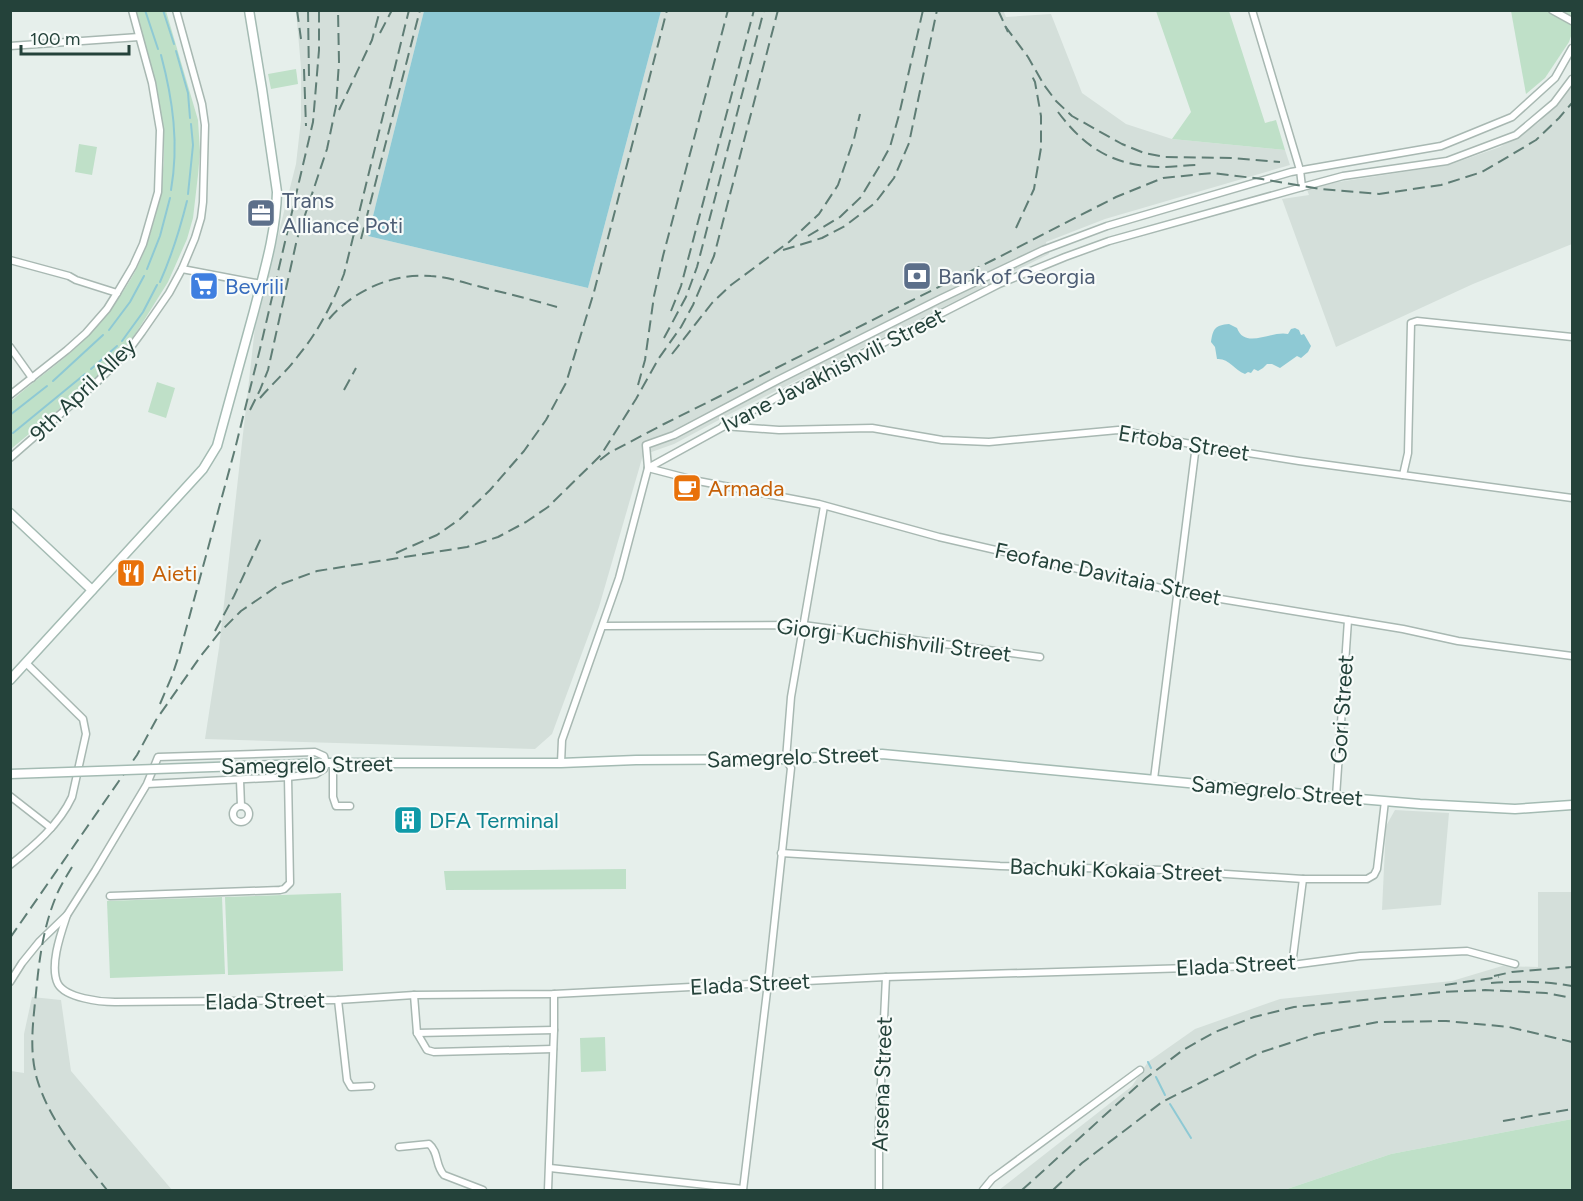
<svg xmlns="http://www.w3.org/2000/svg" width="1583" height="1201" font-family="Figtree,sans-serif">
<rect width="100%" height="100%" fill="#e6efeb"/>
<g fill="#d4dfda">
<polygon points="1003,10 1006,17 1051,14 1082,93 1126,124 1172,139 1285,150 1290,165 1105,219 1046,242 1049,254 730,414 674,444 643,455 599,607 552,734 535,749 205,739 219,648 255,327 296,164 301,120 301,67 296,11 424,11 368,236 588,288 661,11"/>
<polygon points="1572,87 1572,244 1473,284 1336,347 1282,199 1309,195 1306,187 1449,165 1500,147 1538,123"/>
<polygon points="1395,810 1449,813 1441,905 1382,910 1386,826"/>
<polygon points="1538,892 1572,892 1572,1119 1391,1154 1284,1190 999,1190 1132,1086 1148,1062 1195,1029 1280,999 1452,981 1502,966 1538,967"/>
<polygon points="32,997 61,1000 71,1071 172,1190 11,1190 11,1071 24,1073 24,1034"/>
</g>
<g fill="#bfe0c8">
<path d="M135,11H166L198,120L200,152L198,175L193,218L187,239L168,282L138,330L124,349L95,379L11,449V401C36,379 65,360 88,336C104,318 120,298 132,277C154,239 168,175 163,131C158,91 147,50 135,11Z"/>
<polygon points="1156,11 1229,11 1265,123 1276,120 1285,150 1172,139 1191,112"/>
<polygon points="1511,11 1572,11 1572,33 1569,42 1545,78 1526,94"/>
<polygon points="296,69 298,84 271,89 268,74"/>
<polygon points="79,144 97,147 92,175 75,172"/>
<polygon points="157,382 175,388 166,418 148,412"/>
<polygon points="626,869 626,889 446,890 444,871"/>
<polygon points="341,893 343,971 228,975 225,897"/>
<polygon points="222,897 225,974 110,978 107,901"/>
<polygon points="605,1037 606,1071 581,1072 580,1038"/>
<polygon points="1572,1119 1572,1190 1284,1190 1391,1154"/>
</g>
<g fill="#8ec9d4">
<polygon points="424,11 661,11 588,288 368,236"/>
<path d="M1229,324L1237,328C1245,350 1272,330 1288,334L1291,329L1295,328L1299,330L1301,335L1304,334L1311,346L1308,352L1301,358L1297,356L1280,368L1272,364H1267L1263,368L1258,371L1254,369L1251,373L1248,372L1245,374C1234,370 1229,358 1217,359L1215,347L1211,342C1213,329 1215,325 1229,324Z"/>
</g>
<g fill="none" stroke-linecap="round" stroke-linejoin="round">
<g stroke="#8ec9d4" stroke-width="2">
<polyline points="145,10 158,49"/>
<polyline points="163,10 174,44"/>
<polyline points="176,51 188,93 190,118"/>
<path d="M161,55C173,100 179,144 171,190"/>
<polyline points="188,194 193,145 191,124"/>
<polyline points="147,269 160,236 170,198"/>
<path d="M160,282C172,255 180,229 187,201"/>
<polyline points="109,330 130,302 144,276"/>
<polyline points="122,341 143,312 157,285"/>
<polyline points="91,369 117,346"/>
<polyline points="53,381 103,335"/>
<polyline points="10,415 47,386"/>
<polyline points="13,433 85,374"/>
<polyline points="1148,1062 1151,1068"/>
<polyline points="1156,1077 1165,1095"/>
<polyline points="1170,1104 1191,1138"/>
</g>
<g stroke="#a8b8b2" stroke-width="9">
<g id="street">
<polyline points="1252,10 1300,170 1302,187"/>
<polyline points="1552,10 1572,21"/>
<polyline points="10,46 139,37"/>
<polyline points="10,260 69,276 76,280 117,293"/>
<polyline points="182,269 261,284"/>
<polyline points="10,347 32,378"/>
<polyline points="10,395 67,350 86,333 107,309 117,293 133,266 143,244 158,192 160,130 152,83 132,10"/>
<polyline points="723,426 779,430 872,428 942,440 989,442 1118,430 1196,445 1299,461 1572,498"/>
<polyline points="10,458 97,382 128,351 142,332 169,293 182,269 195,238 201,218 203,202 205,125 202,104 176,10"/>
<polyline points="648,468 783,394 999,284 1065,257 1109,241 1306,186 1343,176 1447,161 1516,135 1554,103 1572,79"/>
<polyline points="648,468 698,481 819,504 939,537 1178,592 1403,629 1458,641 1572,656"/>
<polyline points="1403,475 1408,453 1411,323 1417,321 1572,337"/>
<polyline points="603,626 803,625 1040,657"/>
<polyline points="333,763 333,797 336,806 350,806"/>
<polyline points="561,763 562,740 619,578 648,468 646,445 674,435 778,380 940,299 1043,250 1107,226 1291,172 1441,146 1512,117 1555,78 1572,48"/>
<polyline points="1154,779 1196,445"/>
<polyline points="240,780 241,806"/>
<polyline points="10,796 51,828"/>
<polyline points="1336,797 1348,620"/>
<circle cx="241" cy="814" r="8"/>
<polyline points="781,853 1000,866 1165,870 1303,879 1367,879 1374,875 1377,869 1385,801"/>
<path d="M10,865C34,846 59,825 72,797L86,734L83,719L27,664"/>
<polyline points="110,896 280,890 284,889 290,883 288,777"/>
<path d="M67,915C61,933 49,966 58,984C66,998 100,1002 115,1002L338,1000L414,995L554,994L886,977L1292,965L1360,956L1467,951L1515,964"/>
<polyline points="1292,965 1303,879"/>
<polyline points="10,982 22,963 39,942 67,915 95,871 147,784 158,757 315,752 324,756 326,763 324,769 316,774 288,777 147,784"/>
<polyline points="414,995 417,1033 427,1050 434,1052 553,1049"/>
<polyline points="338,1000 347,1080 351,1087 371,1086"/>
<polyline points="417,1033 554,1030"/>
<path d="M399,1147L429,1144C439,1152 435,1166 444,1175L483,1190"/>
<polyline points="550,1168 743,1189"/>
<polyline points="548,1190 554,1030 554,994"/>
<polyline points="743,1190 768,983 791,768 786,759 791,697 824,506"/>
<polyline points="879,1190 879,1125 886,977"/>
<polyline points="983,1190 992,1179 1140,1070"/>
</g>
</g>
<g stroke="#a4bbb3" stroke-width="11">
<g id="secondary">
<polyline points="10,513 92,590"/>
<path d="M10,680L203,469L217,446C229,401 242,356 254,311C264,272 276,233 277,192L262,89L249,10"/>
<polyline points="303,764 326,763 561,763 636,760 786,759 882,754 1336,797 1420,804 1515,809 1572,805"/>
</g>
</g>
<use href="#street" stroke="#fff" stroke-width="6"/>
<use href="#secondary" stroke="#fff" stroke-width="8"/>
<g stroke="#5f7d75" stroke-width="2" stroke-dasharray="12 6" stroke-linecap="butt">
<polyline points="297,10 301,39"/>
<polyline points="308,10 309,77"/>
<polyline points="998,10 1008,32"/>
<polyline points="1005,26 1028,57 1044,85 1056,101 1072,116 1122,144 1144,153 1165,157 1233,158 1280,162"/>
<polyline points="380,33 392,10"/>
<polyline points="304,69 306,126"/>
<polyline points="339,110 372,40 380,10"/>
<path d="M1058,112C1086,149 1113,165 1159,167C1173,167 1187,165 1201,165"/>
<polyline points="1016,228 1034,189 1041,148 1041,116 1035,82 1031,74"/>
<polyline points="808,236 840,217 861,197 879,167 890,147 899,115 923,10"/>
<polyline points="361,239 420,10"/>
<polyline points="783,250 822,238 845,226 875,203 894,178 909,143 937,10"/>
<polyline points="671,311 681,286 754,10"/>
<path d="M329,319C354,290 393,273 431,276C449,277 468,284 485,288C509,294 533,300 557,307"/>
<polyline points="664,338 686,297 697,267 764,10"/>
<polyline points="672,354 712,303 731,285 789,242 819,214 838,185 854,139 860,114"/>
<polyline points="638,385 645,360 654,296 663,256 728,10"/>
<polyline points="344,390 356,368"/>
<path d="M260,398C273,383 287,371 298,356C318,332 333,303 344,274L409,10"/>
<polyline points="250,410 260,390 268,370 297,239 327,149 336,106 339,62 338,10"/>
<polyline points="600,460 609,453 664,424 999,257 1116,197 1163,178 1212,173 1262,179 1320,189 1379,194 1441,185 1482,172 1511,155 1536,140 1559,118 1572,103"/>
<polyline points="396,553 437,535 460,519 490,490 524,451 546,420 566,383 594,292 667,10"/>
<polyline points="215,631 234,596 262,536"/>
<polyline points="160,704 172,676 179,655 235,449 260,349 313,122 319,50 319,10"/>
<path d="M72,867C66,877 59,888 55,899C43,929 39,961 36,993C33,1022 29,1051 37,1079C50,1122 80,1156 107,1190"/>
<polyline points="10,938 137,755 156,720 200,657 219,633 241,611 279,585 317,571 467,547 498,537 526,522 548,507 601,455 636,399 659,358 681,327 693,305 714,256 778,10"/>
<polyline points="1494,976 1512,972 1572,967"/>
<path d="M1491,983C1519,981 1545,981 1572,986"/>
<polyline points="1445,985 1499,977"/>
<polyline points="1503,1121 1572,1109"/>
<polyline points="1022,1190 1146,1078 1183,1050 1215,1032 1254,1017 1294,1007 1443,992 1485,990 1546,993 1572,998"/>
<polyline points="1053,1190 1082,1163 1162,1102 1259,1053 1317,1034 1378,1022 1446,1021 1509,1027 1572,1042"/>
</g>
<g stroke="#a4bbb3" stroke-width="11" stroke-linecap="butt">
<polyline id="secondary-bridge" points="10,774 303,764"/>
</g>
<use href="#secondary-bridge" stroke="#fff" stroke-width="8"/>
</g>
<defs>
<g id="office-square" transform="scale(1.5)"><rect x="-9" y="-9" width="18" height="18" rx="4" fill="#5c6f8a" stroke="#f7fbf9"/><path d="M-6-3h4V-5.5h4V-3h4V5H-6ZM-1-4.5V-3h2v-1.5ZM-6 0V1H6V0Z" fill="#fff"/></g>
<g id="bank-square" transform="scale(1.5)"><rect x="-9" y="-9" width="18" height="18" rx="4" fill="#5c6f8a" stroke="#f7fbf9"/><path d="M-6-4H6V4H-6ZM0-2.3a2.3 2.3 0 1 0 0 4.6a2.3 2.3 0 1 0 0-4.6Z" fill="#fff"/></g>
<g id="supermarket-square" transform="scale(1.5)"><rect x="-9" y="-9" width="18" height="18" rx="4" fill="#3f7fe0" stroke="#f7fbf9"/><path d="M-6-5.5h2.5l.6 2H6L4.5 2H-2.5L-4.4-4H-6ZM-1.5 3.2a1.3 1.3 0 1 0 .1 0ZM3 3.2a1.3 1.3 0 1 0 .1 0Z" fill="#fff"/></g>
<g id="cafe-square" transform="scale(1.5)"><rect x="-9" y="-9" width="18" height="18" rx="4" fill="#e8710a" stroke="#f7fbf9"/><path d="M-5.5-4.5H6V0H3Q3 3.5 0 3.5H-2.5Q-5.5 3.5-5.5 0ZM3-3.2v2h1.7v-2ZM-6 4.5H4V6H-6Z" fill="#fff"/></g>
<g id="restaurant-square" transform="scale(1.5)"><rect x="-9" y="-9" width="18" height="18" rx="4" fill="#e8710a" stroke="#f7fbf9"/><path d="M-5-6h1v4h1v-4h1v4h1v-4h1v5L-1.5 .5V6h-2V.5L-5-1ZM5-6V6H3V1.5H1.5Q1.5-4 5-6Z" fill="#fff"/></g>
<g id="building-square" transform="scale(1.5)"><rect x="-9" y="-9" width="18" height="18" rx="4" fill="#0f9aa8" stroke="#f7fbf9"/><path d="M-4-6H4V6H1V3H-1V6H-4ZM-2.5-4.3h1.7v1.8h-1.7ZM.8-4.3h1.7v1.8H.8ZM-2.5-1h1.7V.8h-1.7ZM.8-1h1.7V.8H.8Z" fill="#fff"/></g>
</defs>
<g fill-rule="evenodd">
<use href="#office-square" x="261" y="213"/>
<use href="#bank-square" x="917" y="276"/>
<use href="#supermarket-square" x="204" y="286"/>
<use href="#cafe-square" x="687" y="488"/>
<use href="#restaurant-square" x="131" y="573"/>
<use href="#building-square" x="408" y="820"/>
</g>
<g text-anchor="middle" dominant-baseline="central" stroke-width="4.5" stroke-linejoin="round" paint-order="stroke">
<g font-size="22" fill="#4e5e75" stroke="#f7fbf9" text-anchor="start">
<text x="282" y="200">Trans<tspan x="282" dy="25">Alliance Poti</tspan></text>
<text x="938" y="276">Bank of Georgia</text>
</g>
<g font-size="22" fill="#366cbe" stroke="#f7fbf9" text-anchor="start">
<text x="225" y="286">Bevrili</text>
</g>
<g font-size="22" fill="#24423a" stroke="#f7fbf9">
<text transform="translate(833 370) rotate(-27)">Ivane Javakhishvili Street</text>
<text transform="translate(83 390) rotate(-44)">9th April Alley</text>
<text transform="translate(1184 443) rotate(9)">Ertoba Street</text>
<text transform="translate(1108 574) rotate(12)">Feofane Davitaia Street</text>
<text transform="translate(894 640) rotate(7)">Giorgi Kuchishvili Street</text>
<text transform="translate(1342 709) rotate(-86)">Gori Street</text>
<text transform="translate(793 757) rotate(-2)">Samegrelo Street</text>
<text transform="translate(307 765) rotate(-1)">Samegrelo Street</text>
<text transform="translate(1277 791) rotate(5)">Samegrelo Street</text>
<text transform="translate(1116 870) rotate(2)">Bachuki Kokaia Street</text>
<text transform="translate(1236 965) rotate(-3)">Elada Street</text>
<text transform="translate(750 984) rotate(-3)">Elada Street</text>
<text transform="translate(265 1001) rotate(-1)">Elada Street</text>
<text transform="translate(882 1084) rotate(-88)">Arsena Street</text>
</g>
<g font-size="22" fill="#c56008" stroke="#f7fbf9" text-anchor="start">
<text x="708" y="488">Armada</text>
<text x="152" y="573">Aieti</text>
</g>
<g font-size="22" fill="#0d838f" stroke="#f7fbf9" text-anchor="start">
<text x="429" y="820">DFA Terminal</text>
</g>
</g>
<rect width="1583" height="1201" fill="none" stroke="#24423a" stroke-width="24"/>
<path d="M21 45v9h108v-9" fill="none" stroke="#24423a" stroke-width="3"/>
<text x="30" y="45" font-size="18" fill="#24423a" stroke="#f7fbf9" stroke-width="4.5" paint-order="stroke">100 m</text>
</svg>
